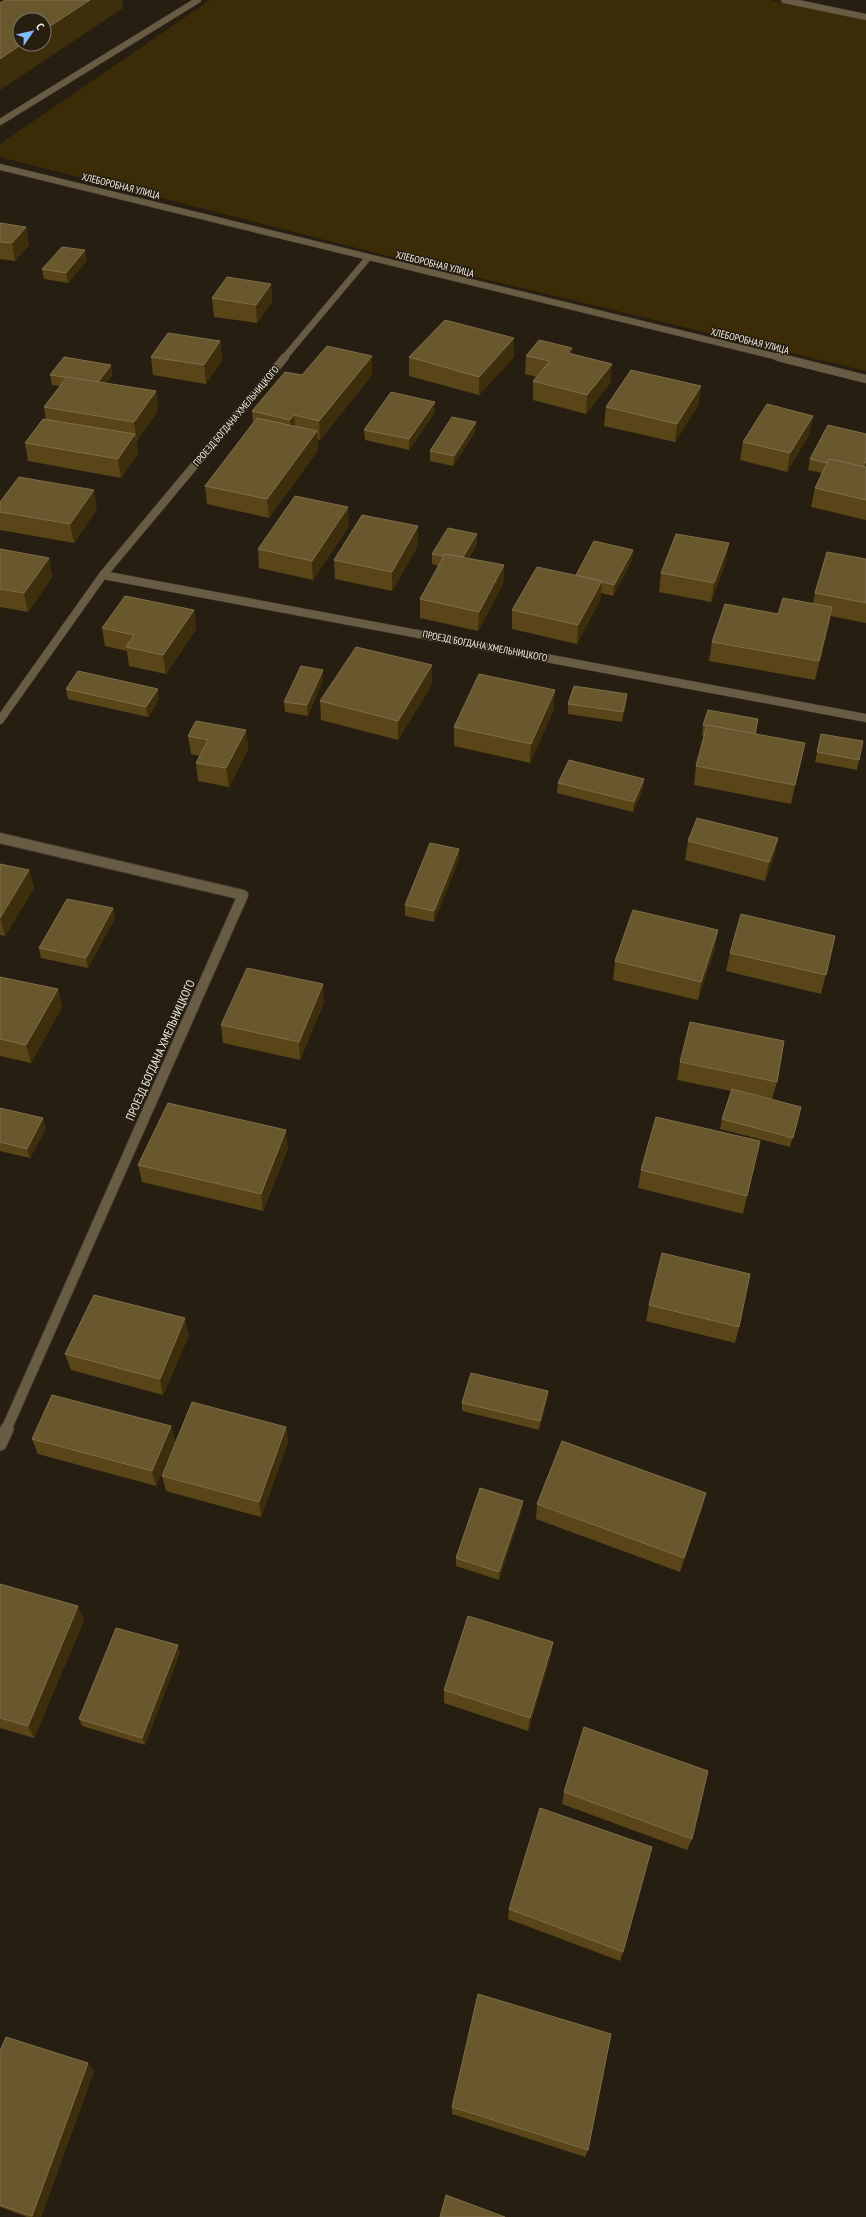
<svg xmlns="http://www.w3.org/2000/svg" width="866" height="2217" font-family="'PT Sans Narrow',sans-serif">
<rect width="100%" height="100%" fill="#261e10"/>
<polygon fill="#3b2b07" points="210,0 770,0 866,20 866,371 376,253 0,157 0,144"/>
<g fill="none" stroke-linecap="round" stroke-linejoin="round">
<g stroke="#433b2e" stroke-width="7">
<g id="minor-far3">
<polyline points="784,0 866,17"/>
<polyline points="0,122 198,0"/>
<polyline points="0,167 782,358"/>
<polyline points="284,358 368,258"/>
</g>
</g>
<g stroke="#433b2e" stroke-width="9">
<g id="minor-far2">
<polyline points="778,357 866,379"/>
<polyline points="103,575 866,718"/>
<polyline points="0,720 103,575 285,357"/>
</g>
</g>
<g stroke="#433b2e" stroke-width="12">
<polyline id="minor-far1" points="0,838 243,895 6,1430"/>
</g>
<g stroke="#433b2e" stroke-width="15">
<polyline id="minor" points="0,1444 7,1429"/>
</g>
<use href="#minor-far3" stroke="#685c45" stroke-width="6"/>
<use href="#minor-far2" stroke="#685c45" stroke-width="8"/>
<use href="#minor-far1" stroke="#685c45" stroke-width="10"/>
<use href="#minor" stroke="#685c45" stroke-width="13"/>
</g>
<g fill="#594518">
<polygon points="0,223 26,227 29,245 15,261 0,259"/>
<polygon points="87,260 68,283 44,279 42,269"/>
<polygon points="271,284 272,302 257,323 214,317 212,298"/>
<polygon points="514,338 514,357 479,395 409,376 409,357"/>
<polygon points="220,341 222,360 206,384 153,375 151,357"/>
<polygon points="571,353 611,382 586,414 533,400 533,381 537,377 525,374 526,356"/>
<polygon points="372,356 372,375 320,440 317,439 318,450 269,518 207,504 205,486 253,423 252,411 302,375"/>
<polygon points="111,365 112,375 106,383 156,391 158,410 137,441 136,441 138,453 121,478 28,461 25,443 46,420 44,407 60,386 52,385 50,375"/>
<polygon points="699,404 675,442 604,426 606,407"/>
<polygon points="435,412 409,450 365,440 364,430"/>
<polygon points="813,416 809,435 787,472 740,460 743,442"/>
<polygon points="475,432 453,466 430,461 430,451"/>
<polygon points="866,434 866,520 811,507 815,488 822,473 808,470 810,459"/>
<polygon points="0,502 97,509 74,543 0,530"/>
<polygon points="349,526 313,580 259,568 258,549"/>
<polygon points="418,526 418,545 392,591 335,579 334,560"/>
<polygon points="477,544 469,558 504,565 503,584 478,631 420,618 420,599 439,566 432,564 432,554"/>
<polygon points="0,549 49,558 52,577 28,612 0,607"/>
<polygon points="633,550 632,560 613,596 601,593 600,600 577,644 512,629 512,610 576,575"/>
<polygon points="866,559 866,623 831,616 815,680 709,661 712,642 778,614 813,603 815,593"/>
<polygon points="726,562 711,602 659,592 661,573"/>
<polygon points="194,610 196,629 166,674 129,666 127,651 105,646 102,628"/>
<polygon points="323,680 308,716 285,712 284,702"/>
<polygon points="432,684 398,740 321,720 320,701"/>
<polygon points="66,689 159,699 148,717 68,699"/>
<polygon points="627,694 626,705 622,722 568,714 568,704"/>
<polygon points="554,709 530,763 454,746 454,727"/>
<polygon points="703,725 757,730 756,734 805,743 791,804 694,785 696,766 704,736 702,736"/>
<polygon points="246,730 248,749 229,787 198,781 196,763 199,756 191,754 188,736"/>
<polygon points="821,734 859,760 857,770 815,762"/>
<polygon points="644,779 643,789 633,812 557,793 558,783"/>
<polygon points="778,838 774,857 765,881 685,860 688,841"/>
<polygon points="459,859 434,922 405,916 405,905"/>
<polygon points="0,864 29,870 34,888 5,936 0,935"/>
<polygon points="113,908 115,918 88,968 41,958 39,948"/>
<polygon points="835,936 821,994 726,971 730,953"/>
<polygon points="715,948 698,1000 613,980 615,961"/>
<polygon points="0,977 58,989 62,1007 31,1063 0,1056"/>
<polygon points="324,1002 300,1060 223,1043 221,1025"/>
<polygon points="680,1062 777,1082 772,1099 801,1107 790,1147 720,1129 722,1119 731,1091 677,1080"/>
<polygon points="0,1108 43,1118 46,1128 30,1158 0,1151"/>
<polygon points="760,1141 743,1214 638,1188 641,1170"/>
<polygon points="288,1148 263,1211 142,1182 138,1165"/>
<polygon points="649,1305 739,1327 735,1343 646,1321"/>
<polygon points="189,1335 163,1395 71,1370 65,1354"/>
<polygon points="548,1391 547,1400 539,1430 462,1411 462,1403"/>
<polygon points="171,1426 175,1442 156,1486 38,1454 32,1439"/>
<polygon points="286,1427 288,1442 261,1517 166,1491 162,1476"/>
<polygon points="537,1504 702,1508 680,1572 536,1519"/>
<polygon points="522,1509 499,1580 456,1566 456,1558"/>
<polygon points="0,1584 84,1620 34,1738 0,1728"/>
<polygon points="553,1642 551,1655 528,1731 444,1703 444,1690"/>
<polygon points="180,1652 145,1745 82,1726 79,1719"/>
<polygon points="564,1792 692,1839 687,1850 562,1804"/>
<polygon points="509,1909 623,1952 620,1961 508,1919"/>
<polygon points="0,2051 94,2071 41,2217 27,2217 0,2207"/>
<polygon points="452,2107 588,2150 585,2157 452,2114"/>
</g>
<g fill="#3d2e0c">
<polygon points="90,0 122,0 123,8 0,90 0,59 22,44 44,44 44,30"/>
<polygon points="26,227 29,245 15,261 12,243"/>
<polygon points="85,250 87,260 68,283 66,273"/>
<polygon points="271,284 272,302 257,323 256,305"/>
<polygon points="514,338 514,357 479,395 479,377"/>
<polygon points="220,341 222,360 206,384 204,365"/>
<polygon points="572,348 571,367 568,353"/>
<polygon points="372,356 372,375 320,440 319,421"/>
<polygon points="612,364 611,382 586,414 587,395"/>
<polygon points="111,365 112,375 99,393 97,382"/>
<polygon points="701,386 699,404 675,442 677,424"/>
<polygon points="156,391 158,410 137,441 134,422"/>
<polygon points="435,402 435,412 409,450 409,439"/>
<polygon points="294,415 295,434 291,438 290,420"/>
<polygon points="813,416 809,435 787,472 790,453"/>
<polygon points="476,422 475,432 453,466 454,456"/>
<polygon points="317,431 318,450 269,518 267,499"/>
<polygon points="135,434 138,453 121,478 118,459"/>
<polygon points="866,461 866,467 858,482 861,471"/>
<polygon points="94,490 97,509 74,543 70,524"/>
<polygon points="348,507 349,526 313,580 312,561"/>
<polygon points="418,526 418,545 392,591 392,572"/>
<polygon points="477,534 477,544 462,570 462,560"/>
<polygon points="729,543 726,562 711,602 714,583"/>
<polygon points="633,550 632,560 613,596 614,585"/>
<polygon points="49,558 52,577 28,612 24,593"/>
<polygon points="504,565 503,584 478,631 479,612"/>
<polygon points="602,581 600,600 577,644 578,625"/>
<polygon points="832,607 829,626 815,680 819,661"/>
<polygon points="194,610 196,629 166,674 163,655"/>
<polygon points="432,665 432,684 398,740 398,721"/>
<polygon points="323,670 323,680 308,716 307,705"/>
<polygon points="158,689 159,699 148,717 146,707"/>
<polygon points="555,690 554,709 530,763 531,744"/>
<polygon points="627,694 626,705 622,722 623,712"/>
<polygon points="246,730 248,749 229,787 226,768"/>
<polygon points="805,743 801,762 791,804 795,785"/>
<polygon points="644,779 643,789 633,812 634,802"/>
<polygon points="778,838 774,857 765,881 769,862"/>
<polygon points="459,849 459,859 434,922 434,911"/>
<polygon points="29,870 34,888 5,936 0,918"/>
<polygon points="113,908 115,918 88,968 86,958"/>
<polygon points="718,930 715,948 698,1000 701,982"/>
<polygon points="323,984 324,1002 300,1060 299,1042"/>
<polygon points="58,989 62,1007 31,1063 26,1045"/>
<polygon points="43,1118 46,1128 30,1158 27,1149"/>
<polygon points="286,1130 288,1148 263,1211 261,1194"/>
<polygon points="185,1318 189,1335 163,1395 160,1379"/>
<polygon points="548,1391 547,1400 539,1430 540,1421"/>
<polygon points="171,1426 175,1442 156,1486 152,1471"/>
<polygon points="286,1427 288,1442 261,1517 259,1502"/>
<polygon points="706,1493 702,1508 680,1572 684,1558"/>
<polygon points="523,1501 522,1509 499,1580 499,1572"/>
<polygon points="78,1606 84,1620 34,1738 28,1726"/>
<polygon points="553,1642 551,1655 528,1731 530,1718"/>
<polygon points="178,1645 180,1652 145,1745 142,1738"/>
<polygon points="88,2063 94,2071 41,2217 33,2217 32,2216"/>
</g>
<g fill="#69572e" stroke="#7e6e4a">
<polygon points="5,0 90,0 44,30 44,20 20,20 20,44 22,44 0,59 0,3"/>
<polygon points="0,223 26,227 12,243 0,242"/>
<polygon points="62,247 85,250 66,273 42,269"/>
<polygon points="227,277 271,284 256,305 212,298"/>
<polygon points="445,320 514,338 479,377 409,357"/>
<polygon points="168,333 220,341 204,365 151,357"/>
<polygon points="539,340 572,348 568,353 612,364 587,395 533,381 550,361 526,356"/>
<polygon points="327,346 372,356 319,421 294,415 290,420 252,411 285,372 302,375"/>
<polygon points="64,357 111,365 98,382 50,375"/>
<polygon points="631,370 701,386 677,424 606,407"/>
<polygon points="67,377 156,391 134,422 44,407"/>
<polygon points="391,392 435,402 409,439 364,430"/>
<polygon points="767,404 813,416 790,453 743,442"/>
<polygon points="452,417 476,422 454,456 430,451"/>
<polygon points="257,418 317,431 267,499 205,486"/>
<polygon points="43,419 135,434 118,459 25,443"/>
<polygon points="828,425 866,434 866,461 863,467 829,459 827,463 810,459"/>
<polygon points="829,459 866,467 866,500 815,488"/>
<polygon points="19,477 94,490 70,524 0,512 0,502"/>
<polygon points="295,496 348,507 312,561 258,549"/>
<polygon points="362,515 418,526 392,572 334,560"/>
<polygon points="448,528 477,534 463,557 445,554 444,556 432,554"/>
<polygon points="676,534 729,543 714,583 661,573"/>
<polygon points="594,541 633,550 614,585 602,582 602,581 576,575"/>
<polygon points="0,549 49,558 24,593 0,589"/>
<polygon points="827,552 866,559 866,603 815,593"/>
<polygon points="445,554 504,565 479,612 420,599"/>
<polygon points="537,567 602,581 578,625 512,610"/>
<polygon points="125,596 194,610 163,655 126,647 134,635 102,628"/>
<polygon points="783,598 832,607 819,661 712,642 725,604 778,614"/>
<polygon points="356,647 432,665 398,721 320,701"/>
<polygon points="301,666 323,670 307,705 284,702"/>
<polygon points="78,671 158,689 146,707 66,689"/>
<polygon points="479,674 555,690 531,744 454,727"/>
<polygon points="574,686 627,694 623,712 568,704"/>
<polygon points="708,710 758,719 755,734 707,725 707,726 703,725"/>
<polygon points="196,721 246,730 226,768 196,763 208,740 188,736"/>
<polygon points="707,725 805,743 795,785 696,766"/>
<polygon points="821,734 863,741 859,760 817,752"/>
<polygon points="569,760 644,779 634,802 558,783"/>
<polygon points="697,818 778,838 769,862 688,841"/>
<polygon points="430,843 459,849 434,911 405,905"/>
<polygon points="0,864 29,870 0,918"/>
<polygon points="67,899 113,908 86,958 39,948"/>
<polygon points="633,910 718,930 701,982 615,961"/>
<polygon points="741,914 835,936 826,975 730,953"/>
<polygon points="247,968 323,984 299,1042 221,1025"/>
<polygon points="0,977 58,989 26,1045 0,1039"/>
<polygon points="690,1022 784,1041 777,1082 680,1062"/>
<polygon points="732,1089 801,1107 793,1138 722,1119"/>
<polygon points="168,1103 286,1130 261,1194 138,1165"/>
<polygon points="0,1108 43,1118 27,1149 0,1142"/>
<polygon points="656,1117 760,1141 747,1196 641,1170"/>
<polygon points="662,1253 750,1274 739,1327 649,1305"/>
<polygon points="94,1295 185,1318 160,1379 65,1354"/>
<polygon points="471,1373 548,1391 540,1421 462,1403"/>
<polygon points="52,1395 171,1426 152,1471 32,1439"/>
<polygon points="192,1402 286,1427 259,1502 162,1476"/>
<polygon points="562,1441 706,1493 684,1558 537,1504"/>
<polygon points="480,1488 523,1501 499,1572 456,1558"/>
<polygon points="0,1584 78,1606 28,1726 0,1718"/>
<polygon points="468,1616 553,1642 530,1718 444,1690"/>
<polygon points="116,1628 178,1645 142,1738 79,1719"/>
<polygon points="584,1727 708,1771 692,1839 564,1792"/>
<polygon points="540,1808 652,1847 623,1952 509,1909"/>
<polygon points="478,1994 611,2034 588,2150 452,2107"/>
<polygon points="6,2037 88,2063 32,2216 0,2205 0,2051"/>
<polygon points="446,2195 505,2217 440,2217"/>
</g>
<g text-anchor="middle" dominant-baseline="central" stroke-width="3" stroke-linejoin="round" paint-order="stroke">
<g font-size="10" fill="#f2ede3" stroke="#261e10">
<text transform="translate(121 186) rotate(14)">ХЛЕБОРОБНАЯ УЛИЦА</text>
<text transform="translate(435 264) rotate(14)">ХЛЕБОРОБНАЯ УЛИЦА</text>
<text transform="translate(750 341) rotate(14)">ХЛЕБОРОБНАЯ УЛИЦА</text>
<text transform="translate(236 416) rotate(-50)">ПРОЕЗД БОГДАНА ХМЕЛЬНИЦКОГО</text>
<text transform="translate(485 646) rotate(11)">ПРОЕЗД БОГДАНА ХМЕЛЬНИЦКОГО</text>
</g>
<g font-size="12" fill="#f2ede3" stroke="#261e10">
<text transform="translate(160 1050) rotate(-66)">ПРОЕЗД БОГДАНА ХМЕЛЬНИЦКОГО</text>
</g>
</g>
<g transform="translate(32 32) rotate(56)"><circle r="19" fill="#261e10" stroke="#787164"/>
<path d="M0-3L7 15L0 10L-7 15Z" fill="#7fbdfa"/>
<text y="-6" font-size="11" font-weight="bold" text-anchor="middle" fill="#f2ede3">С</text>
</g>
</svg>
